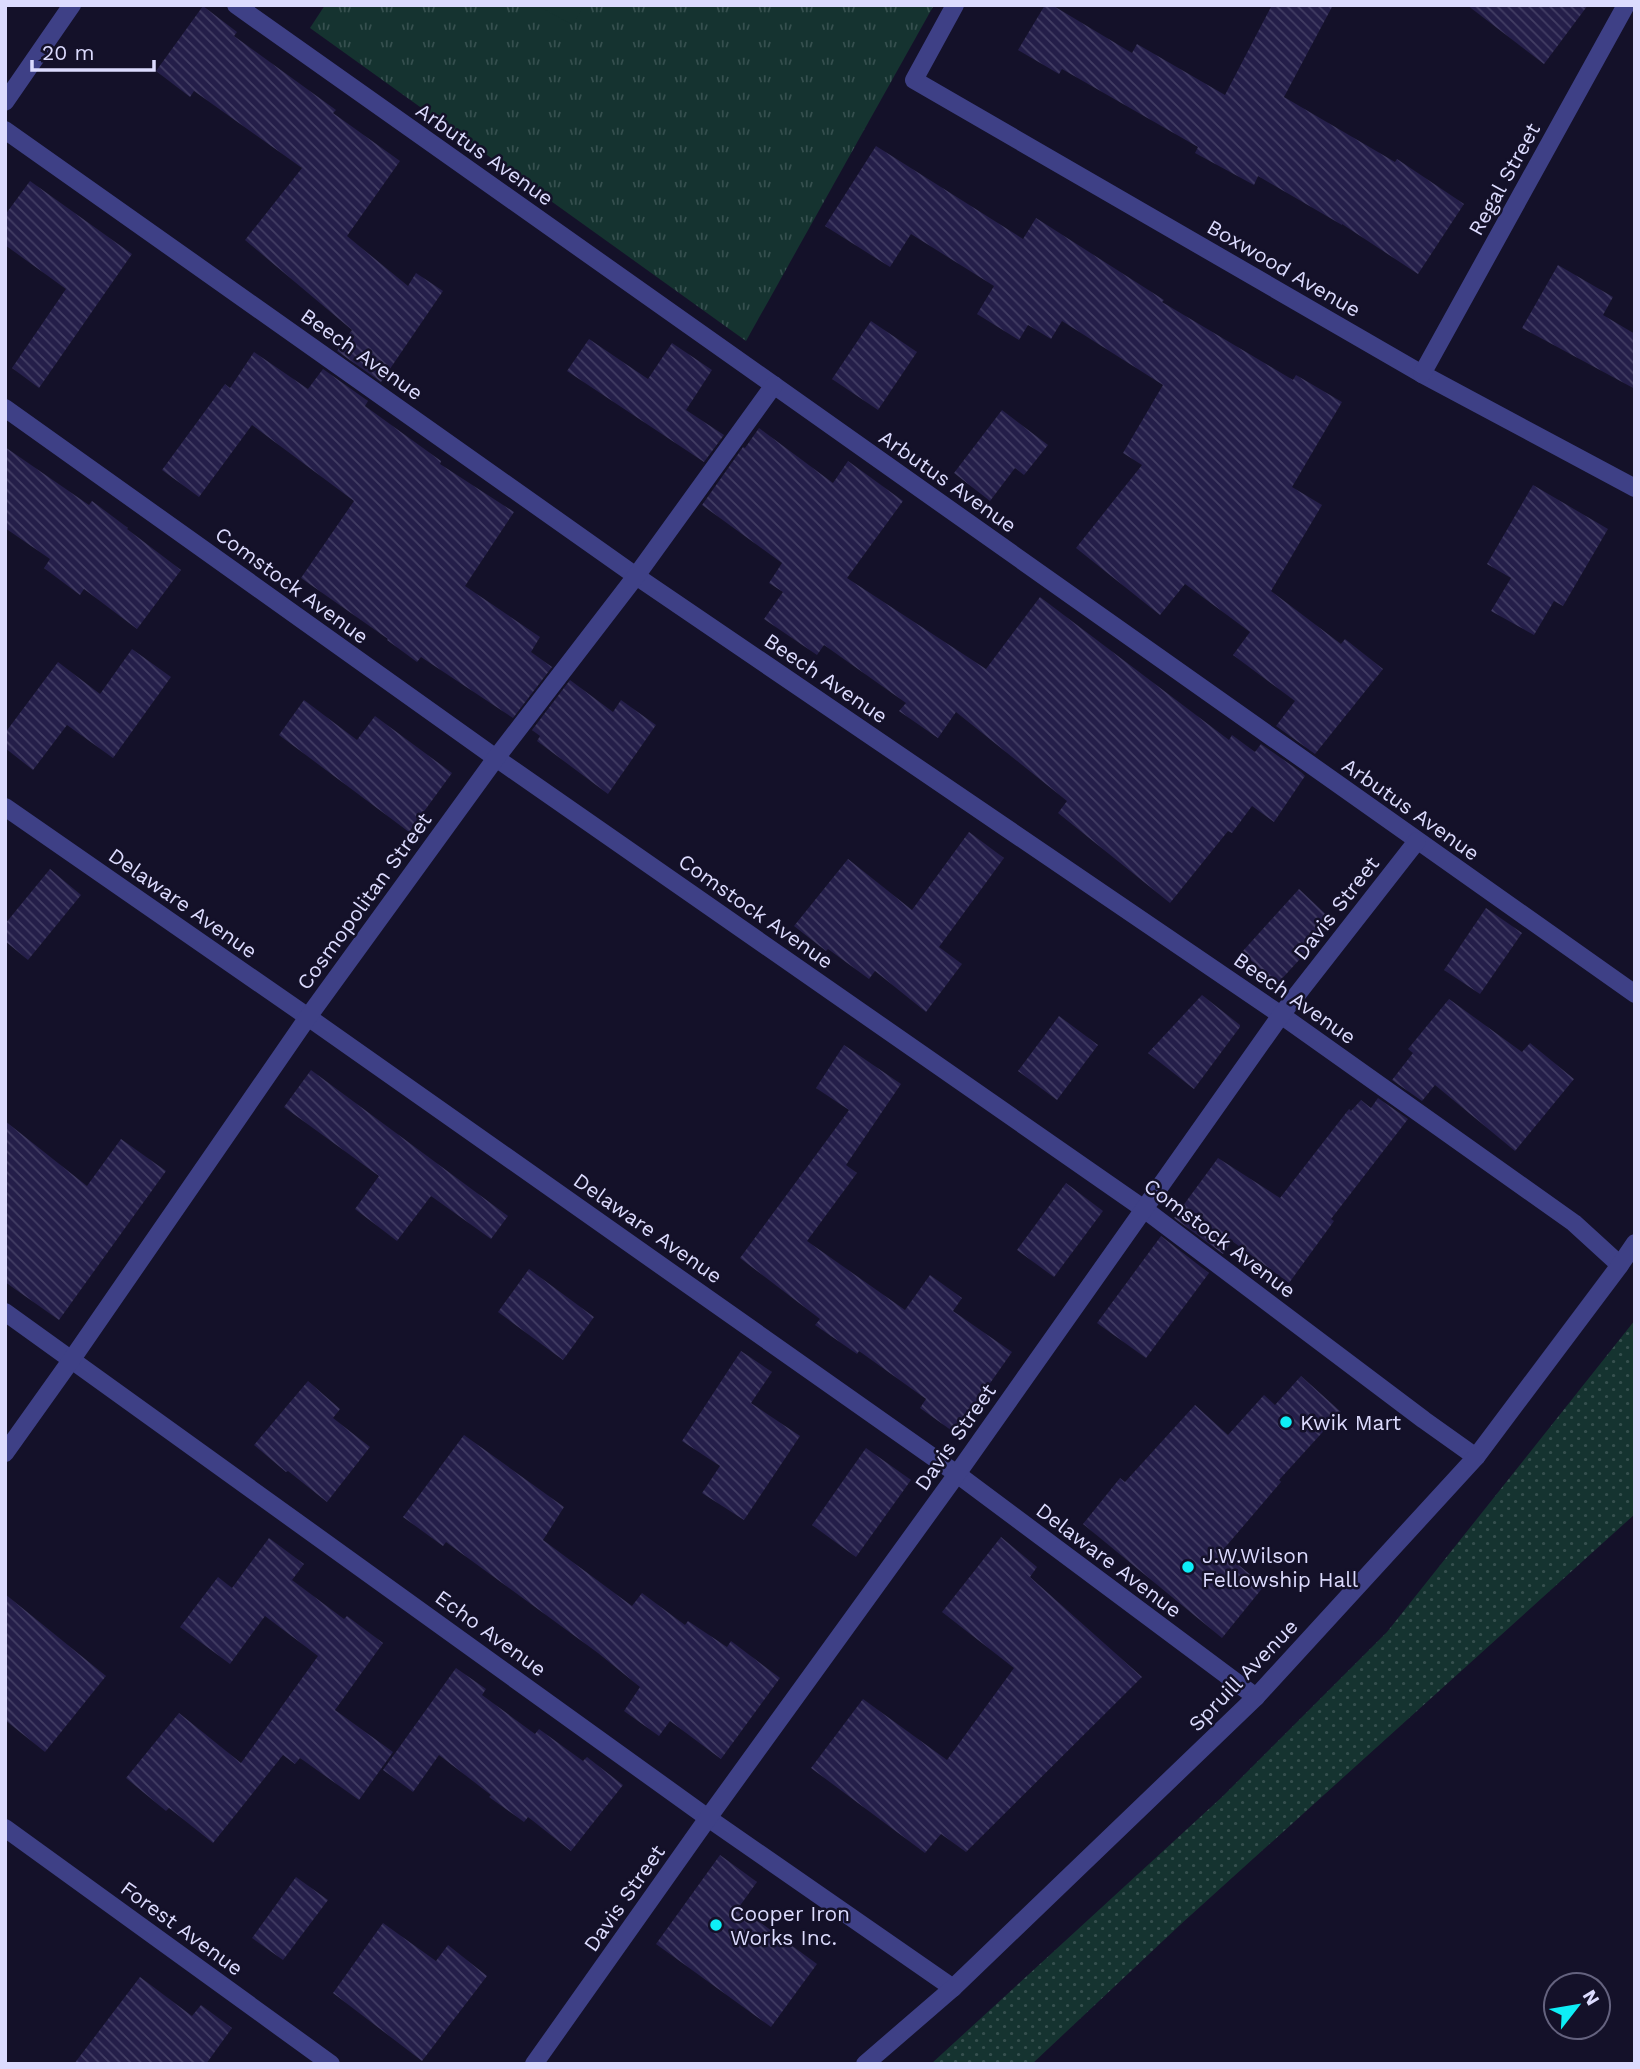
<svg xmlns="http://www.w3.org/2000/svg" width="1640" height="2069" font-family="'Work Sans',sans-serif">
<defs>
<pattern id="grass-dots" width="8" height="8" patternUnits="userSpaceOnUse" patternTransform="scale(1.75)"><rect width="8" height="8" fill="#153330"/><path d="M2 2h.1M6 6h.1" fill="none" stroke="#36504f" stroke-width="1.8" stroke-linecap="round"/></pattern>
<pattern id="park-tufts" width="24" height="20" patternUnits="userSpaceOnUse" patternTransform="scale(1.75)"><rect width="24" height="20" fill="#153330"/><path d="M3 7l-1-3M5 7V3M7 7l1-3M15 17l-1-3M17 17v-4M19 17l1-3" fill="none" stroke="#36504f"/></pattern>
<pattern id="building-back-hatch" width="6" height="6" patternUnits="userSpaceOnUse" patternTransform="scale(1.75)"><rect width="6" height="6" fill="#241e49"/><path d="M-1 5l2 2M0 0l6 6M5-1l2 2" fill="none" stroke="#433e64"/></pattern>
</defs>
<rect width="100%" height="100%" fill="#141129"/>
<polygon fill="url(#grass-dots)" points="1635,1320 1635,1514 1181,1924 1032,2064 931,2064 1222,1797 1387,1632"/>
<polygon fill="url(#park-tufts)" points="325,5 934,5 746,341 310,28"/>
<polygon fill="#153330" points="536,5 584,5 573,25"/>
<g fill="url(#building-back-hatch)">
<polygon points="1045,5 1052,5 1132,53 1137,44 1225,95 1272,5 1333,5 1284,97 1395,162 1397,159 1464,204 1418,274 1342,224 1342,225 1258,176 1254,185 1195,153 1198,147 1062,69 1059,74 1018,50"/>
<polygon points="1467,5 1588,5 1544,64"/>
<polygon points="203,6 237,32 234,36 336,110 333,113 400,161 347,236 408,286 416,273 443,291 381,382 337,351 352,330 245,240 302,168 194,91 190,97 156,71"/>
<polygon points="876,146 1023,239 1036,218 1164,300 1162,302 1293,380 1296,375 1342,402 1292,487 1322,505 1271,591 1341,644 1345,639 1383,669 1315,754 1276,726 1295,701 1233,655 1250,632 1185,584 1160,615 1076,548 1142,465 1123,453 1163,385 1062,321 1051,339 1028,325 1019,340 977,314 994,286 911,234 890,267 825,226"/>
<polygon points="30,181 132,254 39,388 12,368 66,289 5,245 5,215"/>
<polygon points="1558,265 1613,297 1603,315 1635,334 1635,389 1522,328"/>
<polygon points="871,321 917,352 878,410 832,379"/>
<polygon points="589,339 648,379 672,343 712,370 686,410 724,435 704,462 567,371"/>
<polygon points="254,352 308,389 323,369 368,401 365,406 441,461 440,464 514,512 465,586 540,637 531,652 552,667 513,718 421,657 417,662 387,640 388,639 301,578 354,501 252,425 199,497 162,470 225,384 230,388"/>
<polygon points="1002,410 1048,445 1024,475 1015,468 990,501 954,473"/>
<polygon points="759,428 833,483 848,461 903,501 847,578 986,669 1040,597 1229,740 1232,735 1255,752 1261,744 1301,772 1305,776 1274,822 1252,806 1232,833 1228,831 1170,903 1058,813 1067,801 956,712 938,738 899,711 906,703 824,645 817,655 764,619 783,592 769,583 782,563 702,505 743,447 745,448"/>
<polygon points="5,447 89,505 92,501 128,528 127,529 181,570 137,629 84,589 80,595 44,568 50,559 5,528"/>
<polygon points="1533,485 1608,529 1563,606 1554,601 1534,635 1491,611 1511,578 1487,564"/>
<polygon points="132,649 171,677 113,758 67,725 33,770 5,748 5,733 58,662 100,694"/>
<polygon points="570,680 613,712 621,700 656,725 608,794 537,741 540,736 532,730"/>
<polygon points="304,700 357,740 375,716 452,773 409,832 279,735"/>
<polygon points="969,832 1004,858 939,947 962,964 926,1012 875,971 869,979 828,949 826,951 794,926 848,859 912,910"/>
<polygon points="50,869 81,895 28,960 5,941 5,924"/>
<polygon points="1299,889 1334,922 1277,984 1242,952"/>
<polygon points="1486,908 1522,933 1480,994 1444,970"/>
<polygon points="1202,995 1240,1025 1240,1027 1194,1089 1148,1053"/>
<polygon points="1449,999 1522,1052 1530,1043 1574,1079 1515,1151 1435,1085 1422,1101 1392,1080 1413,1053 1408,1049"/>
<polygon points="1059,1016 1098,1045 1057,1100 1018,1071"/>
<polygon points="844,1045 901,1084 846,1165 857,1173 807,1241 905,1310 930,1275 962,1298 953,1311 1012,1352 955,1433 920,1408 926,1399 859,1351 857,1354 815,1325 820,1319 740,1258 849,1110 816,1088"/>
<polygon points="311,1070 508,1216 491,1239 431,1196 397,1241 355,1209 379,1176 284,1107"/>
<polygon points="1378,1098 1408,1119 1331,1219 1334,1221 1289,1283 1232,1241 1223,1254 1174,1218 1218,1158 1280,1198 1349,1109 1351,1111 1361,1100 1371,1108"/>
<polygon points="5,1121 87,1186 121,1139 166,1171 59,1320 5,1282"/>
<polygon points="1066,1183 1103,1211 1054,1277 1017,1250"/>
<polygon points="1161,1236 1209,1273 1146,1358 1097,1323"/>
<polygon points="529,1269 594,1317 563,1360 498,1312"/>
<polygon points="741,1351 772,1372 751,1403 800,1436 744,1520 702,1493 720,1466 682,1441"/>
<polygon points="1301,1376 1341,1412 1279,1480 1281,1482 1222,1551 1264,1586 1222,1638 1083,1524 1120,1478 1125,1482 1195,1405 1228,1435 1264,1395 1275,1405"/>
<polygon points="308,1381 340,1409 333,1418 370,1447 327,1502 288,1471 286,1472 254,1445"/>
<polygon points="464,1435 564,1507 543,1540 632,1606 642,1593 685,1625 688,1621 727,1647 731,1641 780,1678 721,1759 670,1721 659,1736 624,1711 640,1687 598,1653 446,1542 443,1546 403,1517"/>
<polygon points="866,1448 911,1480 856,1557 812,1525"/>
<polygon points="1001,1537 1037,1567 1030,1577 1142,1677 966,1852 941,1834 925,1853 811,1768 863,1699 947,1760 1014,1668 942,1612"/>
<polygon points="269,1538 304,1564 292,1580 344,1619 347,1616 383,1643 335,1710 393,1752 359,1800 300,1758 295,1764 283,1755 213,1843 169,1808 166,1811 126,1778 179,1713 241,1763 318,1656 265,1616 230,1664 180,1627 218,1577 232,1588"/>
<polygon points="5,1594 106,1676 45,1752 5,1720"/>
<polygon points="456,1668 486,1689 482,1695 535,1734 539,1729 583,1761 587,1757 623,1785 571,1851 528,1817 524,1822 489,1797 491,1795 439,1755 413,1792 383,1770"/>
<polygon points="720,1855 757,1882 739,1907 817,1964 771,2027 656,1944"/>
<polygon points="296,1877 328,1900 283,1960 252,1938"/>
<polygon points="383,1923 436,1961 448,1945 487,1976 422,2061 333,1993"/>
<polygon points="140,1977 192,2016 201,2005 232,2028 206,2064 74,2064"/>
</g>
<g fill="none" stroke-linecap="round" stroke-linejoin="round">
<g stroke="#3e4086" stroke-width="18">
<polyline points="236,5 1635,994"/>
<polyline points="955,5 914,80 1422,374 1635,488"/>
<polyline points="5,102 72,5"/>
<polyline points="5,130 636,576 1281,1015 1574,1223 1620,1265"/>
<polyline points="1422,374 1626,5"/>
<polyline points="5,408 496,758 1144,1209 1424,1420 1476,1457"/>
<polyline points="5,807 308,1017 957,1474 1256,1697"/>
<polyline points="5,1312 708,1818 953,1988"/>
<polyline points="5,1453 72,1359 308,1017 496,758 636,576 774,385"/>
<polyline points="5,1828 331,2064"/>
<polyline points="534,2064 708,1818 957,1474 1281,1015 1417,841"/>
</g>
<polyline stroke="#3e4086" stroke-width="18" points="865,2064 953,1988 1256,1697 1476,1457 1620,1265 1635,1243"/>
</g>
<g fill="#0eeef6" stroke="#141129" stroke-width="2.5">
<circle cx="1286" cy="1422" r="7"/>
<circle cx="1188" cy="1567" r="7"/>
<circle cx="716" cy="1925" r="7"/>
</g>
<g text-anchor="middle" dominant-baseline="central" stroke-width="5" stroke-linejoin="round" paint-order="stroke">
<g font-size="21" fill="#dcdbfe" stroke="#141129">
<text transform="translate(485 154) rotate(35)">Arbutus Avenue</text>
<text transform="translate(1504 179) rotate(-61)">Regal Street</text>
<text transform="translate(1284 268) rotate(30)">Boxwood Avenue</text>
<text transform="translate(362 354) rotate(35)">Beech Avenue</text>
<text transform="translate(948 481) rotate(35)">Arbutus Avenue</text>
<text transform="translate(292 585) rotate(36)">Comstock Avenue</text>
<text transform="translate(826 678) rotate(34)">Beech Avenue</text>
<text transform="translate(1411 809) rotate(35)">Arbutus Avenue</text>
<text transform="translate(364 901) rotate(-54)">Cosmopolitan Street</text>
<text transform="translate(183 903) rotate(35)">Delaware Avenue</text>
<text transform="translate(1336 908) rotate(-52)">Davis Street</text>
<text transform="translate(756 911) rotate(35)">Comstock Avenue</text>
<text transform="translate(1295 998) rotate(35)">Beech Avenue</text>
<text transform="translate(648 1228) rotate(35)">Delaware Avenue</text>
<text transform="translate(1220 1238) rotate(37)">Comstock Avenue</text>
<text transform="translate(955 1437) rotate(-55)">Davis Street</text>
<text transform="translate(1109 1560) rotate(37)">Delaware Avenue</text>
<text transform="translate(491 1633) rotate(36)">Echo Avenue</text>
<text transform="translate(1243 1675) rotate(-46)">Spruill Avenue</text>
<text transform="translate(624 1898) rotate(-55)">Davis Street</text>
<text transform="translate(182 1928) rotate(36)">Forest Avenue</text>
</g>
<g font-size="21" fill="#dcdbfe" stroke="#141129" text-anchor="start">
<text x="1300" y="1422">Kwik Mart</text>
<text x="1202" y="1555">J.W.Wilson<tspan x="1202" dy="24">Fellowship Hall</tspan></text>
<text x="730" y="1913">Cooper Iron<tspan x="730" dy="24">Works Inc.</tspan></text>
</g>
</g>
<rect width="1640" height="2069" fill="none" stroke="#dcdbfe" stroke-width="14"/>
<g transform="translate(1577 2006) rotate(59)"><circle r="33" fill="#141129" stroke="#64627e" stroke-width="2"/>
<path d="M0-5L12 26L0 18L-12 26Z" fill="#0eeef6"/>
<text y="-10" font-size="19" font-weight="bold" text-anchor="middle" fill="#dcdbfe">N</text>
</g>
<path d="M32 60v10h122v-10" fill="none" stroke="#dcdbfe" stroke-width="3.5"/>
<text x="42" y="60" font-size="21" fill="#dcdbfe" stroke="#141129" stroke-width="5" paint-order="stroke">20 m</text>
</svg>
